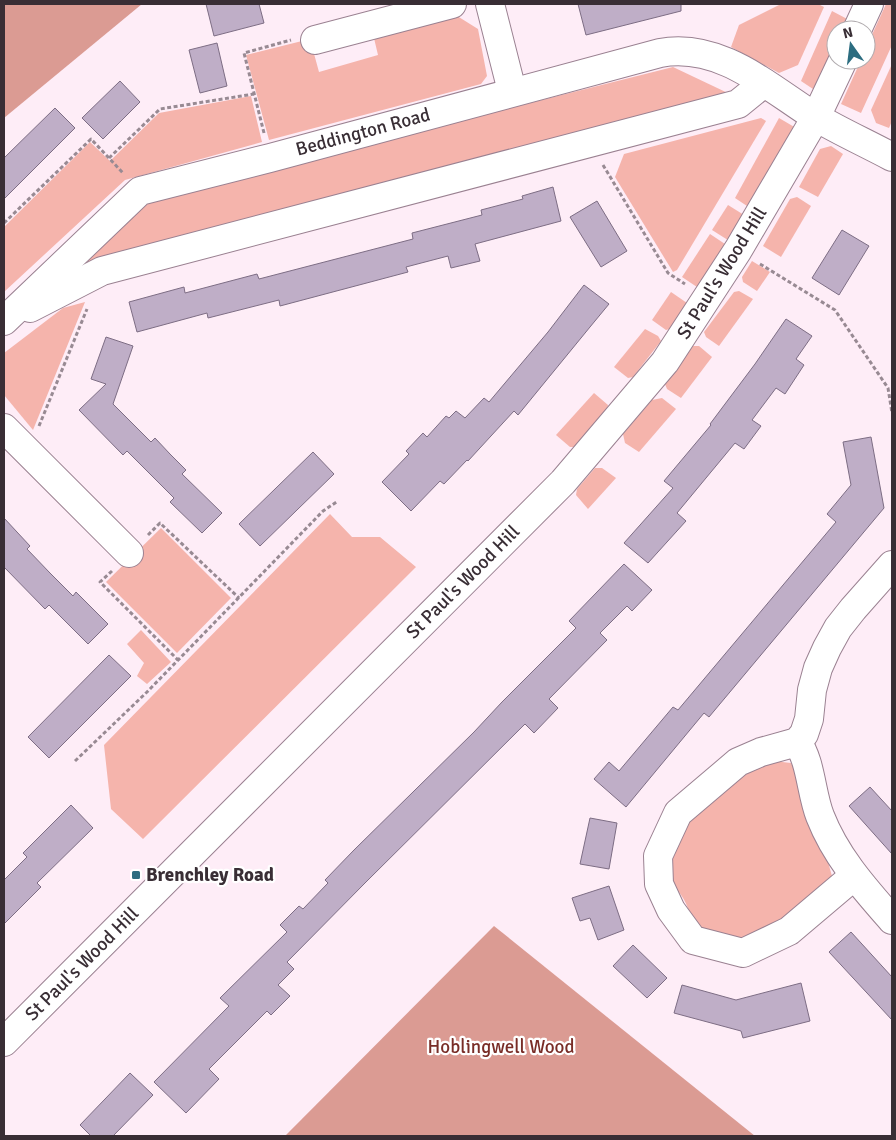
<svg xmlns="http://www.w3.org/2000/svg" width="896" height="1140" font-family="Signika,sans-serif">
<rect width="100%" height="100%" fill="#feedf7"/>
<g fill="#f5b4ac">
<polygon points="781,4 818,4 824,7 798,65 779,73 731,47 739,25"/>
<polygon points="886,4 892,4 892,45 861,113 841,104 861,60 866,60 866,48"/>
<polygon points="832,11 851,21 846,30 836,30 836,50 816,91 801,81"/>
<polygon points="454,14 478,29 487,76 481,84 269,140 246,55 310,39 319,72 378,55 373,34"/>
<polygon points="892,64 892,121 889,128 876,123 871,110"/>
<polygon points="673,67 732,95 61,278 144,200"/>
<polygon points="251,96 262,142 125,180 4,292 4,227 90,142 110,161 159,113"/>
<polygon points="761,118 766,121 677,270 673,272 615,177 624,154"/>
<polygon points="779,118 796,128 750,208 735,198"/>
<polygon points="831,146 843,154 818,197 799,187 820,149"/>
<polygon points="797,197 811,206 781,257 763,246 790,199"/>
<polygon points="728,205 744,215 731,242 712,230"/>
<polygon points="710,234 728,246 703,286 697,287 682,277"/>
<polygon points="752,261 770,272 757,291 743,282 742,277"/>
<polygon points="739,291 753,299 719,346 706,337 704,332 734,292"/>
<polygon points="671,292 687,303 688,307 670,329 666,330 652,320"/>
<polygon points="85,302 33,430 4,395 4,353 63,308"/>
<polygon points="645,329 658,336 661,341 633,377 628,378 614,367"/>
<polygon points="693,346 699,346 712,357 681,398 667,389 665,384"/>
<polygon points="594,393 608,405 607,410 574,447 570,447 556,435"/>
<polygon points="662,398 676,409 639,452 625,443 623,434 652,400"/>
<polygon points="595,468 602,468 616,478 588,509 576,495 577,489"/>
<polygon points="330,514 352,537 380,537 416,567 143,839 111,809 104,745"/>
<polygon points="161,528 231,598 177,653 106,582"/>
<polygon points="141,630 171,662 147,684 137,676 144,663 127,644"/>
<path d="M773,761L791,763L796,772L809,827L826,855L832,876L829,889L745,944L694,929C688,905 685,896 667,880L671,844L714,787Z"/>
</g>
<g fill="#db9b93">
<polygon points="4,4 142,4 4,118"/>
<polygon points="494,926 755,1136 285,1136"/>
</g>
<g fill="#bfaec7" stroke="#7d6d84">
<polygon points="206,4 259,4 264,23 214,36"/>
<polygon points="578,4 681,4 681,11 586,35"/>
<polygon points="217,43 227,86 200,93 189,50"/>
<polygon points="120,81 140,102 103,139 82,118"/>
<polygon points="55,108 75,128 4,199 4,158"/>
<polygon points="553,187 561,221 475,244 480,261 451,268 448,256 406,267 408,272 280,306 279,300 208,318 207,313 137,332 129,302 184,287 185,293 257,274 259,279 413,239 412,233 482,215 481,210 523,199 522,196"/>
<polygon points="597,201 627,251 601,267 570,217"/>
<polygon points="842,230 869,246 839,295 812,278"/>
<polygon points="584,285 609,304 590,327 518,415 514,411 468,461 467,460 444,484 440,481 411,511 382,482 409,454 406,451 423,433 427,437 446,416 449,418 456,411 465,418 484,398 489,402 548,332"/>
<polygon points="786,319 812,336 796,359 804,365 785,394 776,388 752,420 761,426 744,449 735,443 677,513 686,521 648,563 624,543 673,488 664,481 711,425 710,424 755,364"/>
<polygon points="106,337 133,346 113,404 151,442 155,438 170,454 186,470 182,474 222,513 202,533 170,502 174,498 127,451 123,455 79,410 106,384 91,379"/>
<polygon points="871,437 884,508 709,717 704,713 626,807 594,779 609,762 619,771 673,707 678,710 836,522 827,514 851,485 843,442"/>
<polygon points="313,452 334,474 260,546 239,524"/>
<polygon points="4,518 30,546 27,549 50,573 73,596 76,592 108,624 88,644 49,605 45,609 4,567"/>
<polygon points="624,564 652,590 632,611 627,606 600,633 607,640 549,699 558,708 534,733 525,724 365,883 287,962 294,969 278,985 290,996 271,1015 267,1011 209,1069 219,1079 186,1113 154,1082 229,1006 220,998 287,932 280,925 299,906 303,909 328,883 325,880 354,850 474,732 502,702 576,628 569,621"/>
<polygon points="109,655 131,676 49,758 28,737"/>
<polygon points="870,787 892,811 892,854 849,806"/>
<polygon points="71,805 93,828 37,883 41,887 4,924 4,880 27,857 23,853"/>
<polygon points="590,818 617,823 609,869 580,864"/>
<polygon points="609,886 624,930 598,940 590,918 580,921 572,898"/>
<polygon points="851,932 892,977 892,1020 829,952"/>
<polygon points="633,945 667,978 647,998 613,966"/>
<polygon points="801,983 810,1021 743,1038 741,1031 674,1013 682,985 736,1000"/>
<polygon points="130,1073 153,1095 113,1136 91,1136 80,1125"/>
</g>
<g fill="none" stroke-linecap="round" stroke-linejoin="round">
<g stroke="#9a8191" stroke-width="30">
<g id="minor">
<polyline points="490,4 512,91"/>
<polyline points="857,30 869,4"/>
<polyline points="315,40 452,4"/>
<polyline points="30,308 102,271 738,104 764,83"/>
<path d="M4,321L140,191L270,158L660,53C719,42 767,86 814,116C839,131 866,143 892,157"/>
<polyline points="4,428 129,553"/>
<path d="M797,742C811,761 811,793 820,816C836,857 864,888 892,920"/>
<polyline points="854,876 789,931 743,953 693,940 671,910 659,884 658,856 678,813 738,762 761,752 797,742 804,734 809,719 812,690 818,668 827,648 838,628 853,609 892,565"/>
<polyline points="4,1042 563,482 665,362 738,250 816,117 843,60"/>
</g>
</g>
<g stroke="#988a93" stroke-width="3" stroke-dasharray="4 2.5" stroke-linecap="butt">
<polyline points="264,133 244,53 291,40"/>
<polyline points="109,158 160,109 254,94"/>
<polyline points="603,165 668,273 685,284"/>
<polyline points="4,223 91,139 123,173"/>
<polyline points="760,264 835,310 888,388 892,413"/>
<polyline points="39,426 87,309"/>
<polyline points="148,535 160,523 239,598"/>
<polyline points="112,571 100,582 178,660"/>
<polyline points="75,761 147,692 323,511 338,501"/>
</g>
<use href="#minor" stroke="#fff" stroke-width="28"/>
</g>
<rect fill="#2c6d80" stroke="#fff" stroke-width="2" x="131" y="870" width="10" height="10" rx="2.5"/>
<g text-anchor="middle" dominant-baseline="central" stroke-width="4.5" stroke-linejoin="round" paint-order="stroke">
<g font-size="19" fill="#392e35" stroke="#fff">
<text transform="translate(363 132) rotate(-15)">Beddington Road</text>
<text transform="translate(722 273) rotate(-58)">St Paul's Wood Hill</text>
<text transform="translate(463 582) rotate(-45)">St Paul's Wood Hill</text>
<text transform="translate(82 964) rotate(-45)">St Paul's Wood Hill</text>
</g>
<g font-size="19" font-weight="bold" fill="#392e35" stroke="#fff" text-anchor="start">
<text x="146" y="875">Brenchley Road</text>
</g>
<g font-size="19" fill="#792d27" stroke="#fff">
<text x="501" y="1047">Hoblingwell Wood</text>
</g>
</g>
<rect width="896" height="1140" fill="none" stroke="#392e35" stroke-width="10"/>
<g transform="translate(851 45) rotate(346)"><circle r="24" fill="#ffffff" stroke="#b0abae"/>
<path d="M0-4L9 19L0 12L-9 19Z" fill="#2c6d80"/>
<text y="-8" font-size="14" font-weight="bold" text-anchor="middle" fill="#392e35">N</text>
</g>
</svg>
